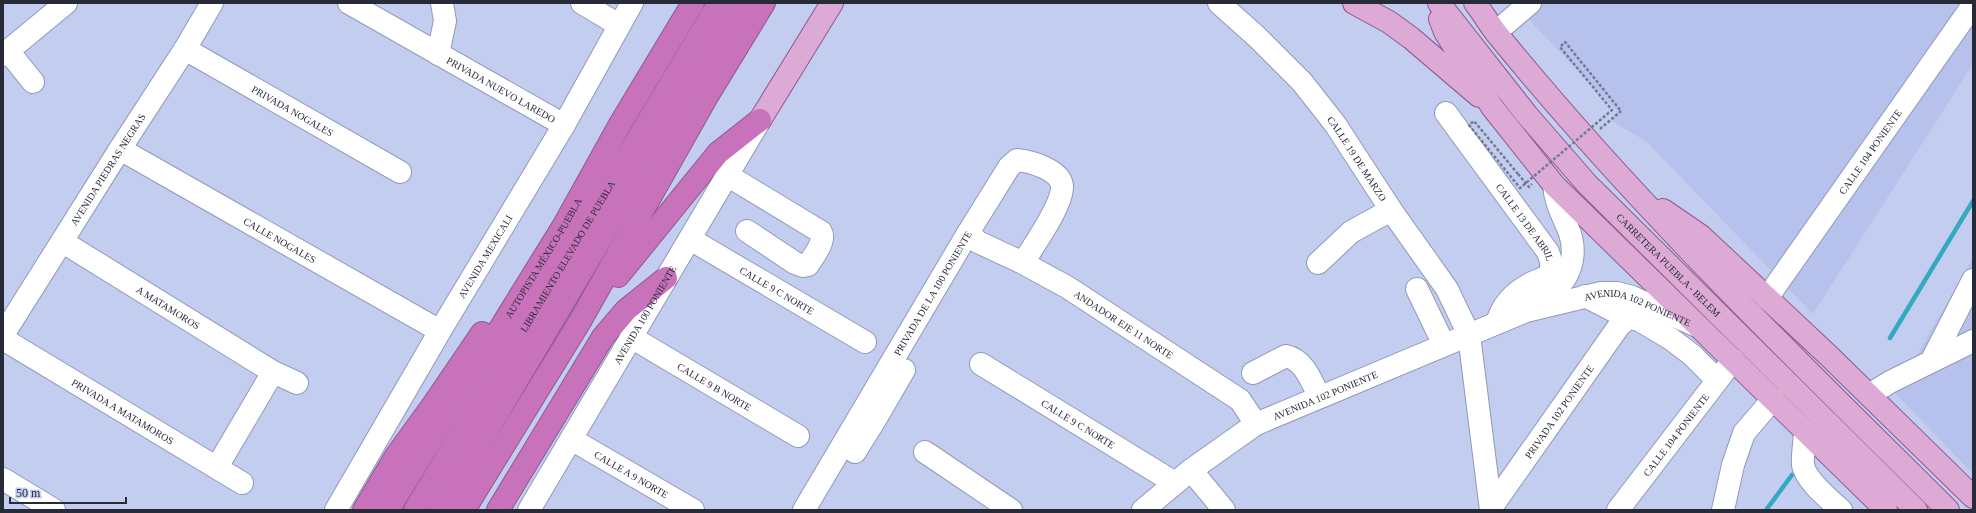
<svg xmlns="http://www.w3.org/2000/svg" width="1976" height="513" font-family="'Times New Roman',serif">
<rect width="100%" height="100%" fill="#c3cdf0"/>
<g fill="#b6c2ec">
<polygon points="1522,3 1973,3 1973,64 1813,314 1647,142 1612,121 1617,111 1532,23"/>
<polygon points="1973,258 1973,474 1895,393"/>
</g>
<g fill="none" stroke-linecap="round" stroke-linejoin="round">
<g stroke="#33aac0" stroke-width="4.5">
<polyline points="1890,338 1973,201"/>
<polyline points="1766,510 1792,475"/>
</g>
<g stroke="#909abb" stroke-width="24">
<g id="minor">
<path id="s1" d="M349,3L564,125"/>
<polyline points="582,3 619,25"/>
<path id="s2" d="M1219,3L1257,37L1302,82L1335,124L1391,210L1447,289L1469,335L1491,510"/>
<polyline points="1496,32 1530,3"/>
<path id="s3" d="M185,49L400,172"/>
<polyline points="8,51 33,82"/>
<polyline points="438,54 445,21 442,3"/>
<polyline points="3,55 66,3"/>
<path id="s4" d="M1446,113L1548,252C1551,260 1554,269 1547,276C1543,279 1535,281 1530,284C1513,293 1502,305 1497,323"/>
<path id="s5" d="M120,149L440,331"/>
<path d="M727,175L821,232C826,241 813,257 808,265L803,266L795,263L747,231"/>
<path id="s6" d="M968,233L978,242L1023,263L1067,287L1240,400L1256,424"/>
<path id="s7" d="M690,239L865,342"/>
<path id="s8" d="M63,242L273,372L297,383"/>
<polyline points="1318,263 1351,232 1391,210"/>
<polyline points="1417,289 1444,345"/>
<polyline points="1585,296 1628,318 1639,320 1671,339 1692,355 1717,380"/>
<path id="s9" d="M1767,298L1973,5"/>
<path d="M1535,304C1541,300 1548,297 1553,292C1573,275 1578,250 1567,226C1561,212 1555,200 1554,185"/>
<path id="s10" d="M3,335L120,149L185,49L212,3"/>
<path id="s11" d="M631,337L798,436"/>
<path id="s12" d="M3,339L242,483"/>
<polyline points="1932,360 1973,280"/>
<path id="s13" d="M981,364L1175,483"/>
<path d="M1253,373L1286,356C1304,360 1311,380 1319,396"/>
<polyline points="1869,395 1890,382 1973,341"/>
<path d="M1805,431C1805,441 1802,455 1803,465C1806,481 1829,499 1841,510"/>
<path id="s14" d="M571,439L693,510"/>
<polyline points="855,452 875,420 904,370"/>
<polyline points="925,452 1011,510"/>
<polyline points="217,467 273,372"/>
<polyline points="1191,470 1224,510"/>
<polyline points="3,479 54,510"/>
<path id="s15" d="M1491,508L1619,326L1628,318"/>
<path id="s16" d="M336,510L440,331L564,125L632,3"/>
<path id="s17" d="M529,510L760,120"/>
<path id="s18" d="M804,510L968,233L1009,167L1017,160C1030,161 1061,170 1062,186C1063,205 1033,246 1023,263"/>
<path id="s19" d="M1143,510L1191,470L1256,424L1526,311L1601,293H1617L1632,297L1697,326"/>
<path id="s20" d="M1618,510L1733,360"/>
<polyline points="1723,510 1733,465 1744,433 1773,399"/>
</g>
</g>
<g stroke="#8f598c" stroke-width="24">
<g id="major">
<polyline points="1354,3 1389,22 1411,38 1479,96"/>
<path id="s21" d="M1439,3L1527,115L1587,184L1916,510"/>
<path d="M1475,3C1483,13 1489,24 1497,34C1635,204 1793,356 1948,510"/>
<polyline points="1440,19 1445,32 1492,107 1554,185 1886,510"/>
<polyline points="760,120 832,3"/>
<polyline points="1663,210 1701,236 1829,356 1973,497"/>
</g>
</g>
<g stroke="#8f598c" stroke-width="24">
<g id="highway">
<polyline points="618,276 718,153 760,120"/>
<polyline points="364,510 396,456 433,405 482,333"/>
<path id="s22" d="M388,510L564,225L619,126L693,3"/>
<path id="s23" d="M415,510L719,3"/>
<polyline points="440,510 741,3"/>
<polyline points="464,510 579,323 706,98 764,3"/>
<polyline points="498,510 603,337 626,310 666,278"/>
</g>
</g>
<g stroke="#727991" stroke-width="2.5" stroke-dasharray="3 2" stroke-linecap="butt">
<polyline points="1600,129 1621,111"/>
<polyline points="1518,174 1529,187 1532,184"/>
</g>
<use href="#minor" stroke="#fff" stroke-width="22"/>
<use href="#major" stroke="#ddaad6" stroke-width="22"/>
<use href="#highway" stroke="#c772ba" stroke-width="22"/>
<polyline stroke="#727991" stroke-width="2.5" stroke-dasharray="3 2" stroke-linecap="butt" points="1518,174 1474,121 1469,125 1520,188 1612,110 1560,47 1565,42 1621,111"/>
</g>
<g text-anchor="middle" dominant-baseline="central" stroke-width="3" stroke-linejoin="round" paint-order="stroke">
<g font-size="10" fill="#272b38" stroke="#c3cdf0">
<text stroke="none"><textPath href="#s1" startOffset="175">PRIVADA NUEVO LAREDO</textPath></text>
<text stroke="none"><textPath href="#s3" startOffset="124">PRIVADA NOGALES</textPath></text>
<text stroke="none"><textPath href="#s9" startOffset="179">CALLE 104 PONIENTE</textPath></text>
<text stroke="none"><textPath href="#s2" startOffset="209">CALLE 19 DE MARZO</textPath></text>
<text stroke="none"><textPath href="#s10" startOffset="196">AVENIDA PIEDRAS NEGRAS</textPath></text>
<text stroke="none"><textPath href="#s4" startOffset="135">CALLE 13 DE ABRIL</textPath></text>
<text stroke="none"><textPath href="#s5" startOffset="184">CALLE NOGALES</textPath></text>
<text stroke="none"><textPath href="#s23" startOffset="296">LIBRAMIENTO ELEVADO DE PUEBLA</textPath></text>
<text stroke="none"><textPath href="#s16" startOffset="294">AVENIDA MEXICALI</textPath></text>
<text stroke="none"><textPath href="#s22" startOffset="296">AUTOPISTA MÉXICO-PUEBLA</textPath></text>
<text stroke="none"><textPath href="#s21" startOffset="349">CARRETERA PUEBLA - BELEM</textPath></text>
<text stroke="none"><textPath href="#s7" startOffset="101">CALLE 9 C NORTE</textPath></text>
<text stroke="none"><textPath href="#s18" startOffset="252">PRIVADA DE LA 100 PONIENTE</textPath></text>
<text stroke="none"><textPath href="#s8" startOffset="124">A MATAMOROS</textPath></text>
<text stroke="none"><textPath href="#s19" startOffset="551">AVENIDA 102 PONIENTE</textPath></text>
<text stroke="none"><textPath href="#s17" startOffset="227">AVENIDA 100 PONIENTE</textPath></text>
<text stroke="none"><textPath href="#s6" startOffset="181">ANDADOR EJE 11 NORTE</textPath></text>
<text stroke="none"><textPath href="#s11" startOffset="97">CALLE 9 B NORTE</textPath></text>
<text stroke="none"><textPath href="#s19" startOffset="217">AVENIDA 102 PONIENTE</textPath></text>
<text stroke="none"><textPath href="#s12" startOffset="140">PRIVADA A MATAMOROS</textPath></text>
<text stroke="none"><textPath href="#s15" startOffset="118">PRIVADA 102 PONIENTE</textPath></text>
<text stroke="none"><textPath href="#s13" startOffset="114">CALLE 9 C NORTE</textPath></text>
<text stroke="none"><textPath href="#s20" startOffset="95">CALLE 104 PONIENTE</textPath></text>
<text stroke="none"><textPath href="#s14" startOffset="70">CALLE A 9 NORTE</textPath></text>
</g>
</g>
<rect width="1976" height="513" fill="none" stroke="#272b38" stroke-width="8"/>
<path d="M10 497v6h116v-6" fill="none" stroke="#272b38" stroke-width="2"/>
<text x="16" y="497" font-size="12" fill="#272b38" stroke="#c3cdf0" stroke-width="3" paint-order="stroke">50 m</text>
</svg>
